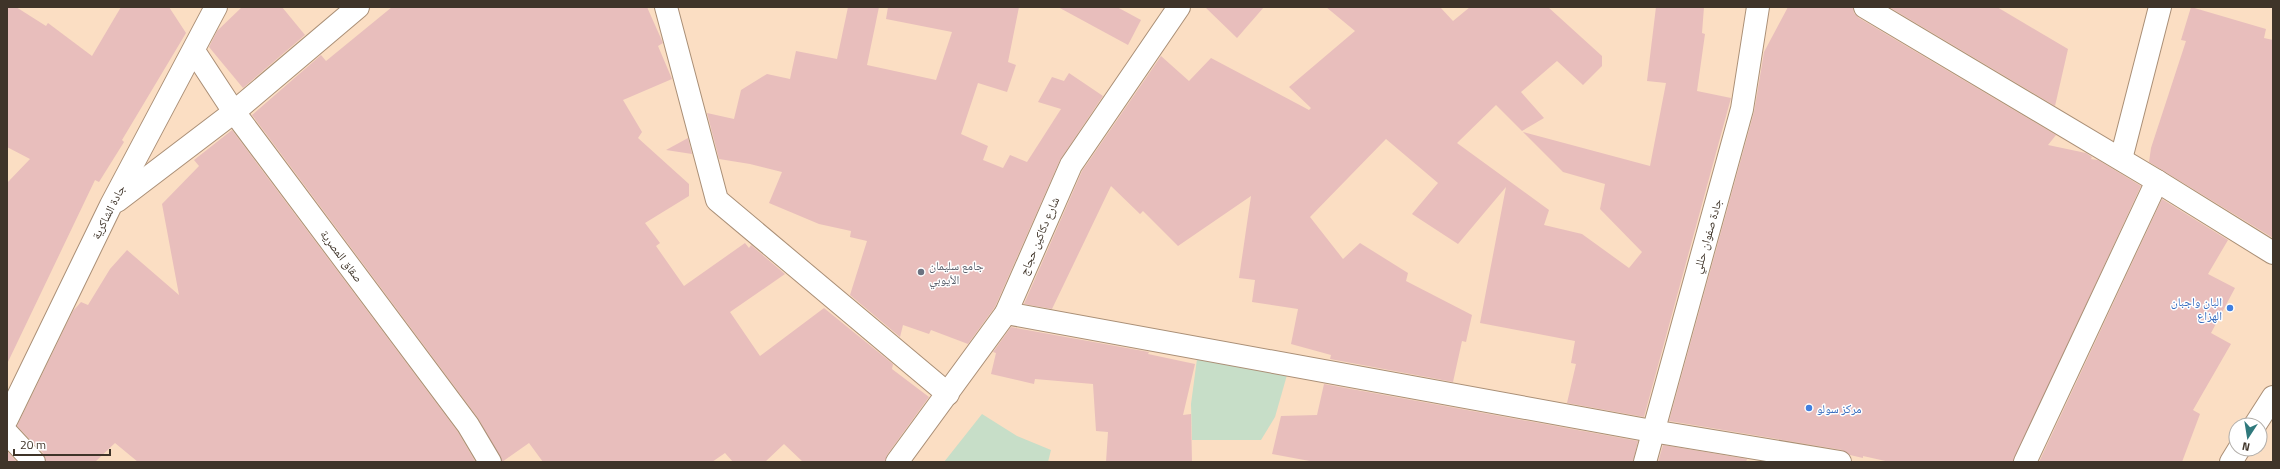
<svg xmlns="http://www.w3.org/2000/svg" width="2280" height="469" font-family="'Titillium Web','Noto Naskh Arabic',sans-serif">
<rect width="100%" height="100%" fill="#fbdec3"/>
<g fill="#c7dec8">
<polygon points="1197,359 1287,375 1275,417 1261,440 1192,440 1191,404"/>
<polygon points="982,414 1017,436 1051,450 1048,462 944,462"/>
</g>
<g fill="#e8bebc">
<polygon points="7,7 16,7 46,26 48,23 92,56 121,7 169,7 186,33 122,140 124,142 99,182 95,180 7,364 7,183 30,159 7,147"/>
<polygon points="242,7 282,7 305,35 243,88 209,47 217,31"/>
<polygon points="392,7 647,7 663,43 658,46 672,79 623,100 642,132 638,138 689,184 689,196 645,223 660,243 656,246 684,286 745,243 749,248 751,245 785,274 730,312 760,356 824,308 893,364 892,369 929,397 887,455 885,462 803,462 784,444 765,462 733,462 725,453 712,462 543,462 529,443 502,462 478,418 252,115 321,55 326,61"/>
<polygon points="848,7 879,7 867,65 936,80 952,32 886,19 888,7 1019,7 1008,62 1016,65 1007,92 978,83 961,134 988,146 983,160 1003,168 1010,155 1027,162 1061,109 1038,102 1052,77 1064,81 1069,73 1103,96 1060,160 995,307 968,344 931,330 929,334 903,325 900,337 850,295 867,241 850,237 851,231 819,224 769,203 782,172 750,164 719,159 707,113 734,119 741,90 767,74 790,79 796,51 837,59"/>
<polygon points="1058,7 1117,7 1141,20 1128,45"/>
<polygon points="1205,7 1264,7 1237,38"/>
<polygon points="1326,7 1440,7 1453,21 1470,7 1548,7 1602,56 1602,66 1583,85 1557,61 1521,92 1544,118 1522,131 1496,105 1457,143 1549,210 1544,225 1582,234 1629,268 1642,252 1600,209 1605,184 1563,172 1523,132 1650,166 1666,83 1647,81 1656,7 1704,7 1702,33 1705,34 1697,91 1731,98 1644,417 1567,403 1576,364 1571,363 1575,341 1480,323 1506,187 1458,244 1412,214 1438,183 1386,139 1310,217 1343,259 1360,243 1408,273 1406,281 1472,315 1466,342 1462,341 1453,382 1330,359 1331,355 1291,344 1298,309 1252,302 1255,280 1239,278 1251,196 1178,246 1143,211 1140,214 1111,186 1052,309 1024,304 1082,171 1161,56 1189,81 1211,58 1309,110 1311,108 1289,87 1355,31"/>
<polygon points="1788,7 1853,7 1854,13 1859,18 2056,135 2048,145 2086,153 2092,157 2091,159 2098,160 2141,186 2013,462 1890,462 1863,456 1863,458 1850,455 1842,450 1669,421 1754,112 1764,52"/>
<polygon points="1889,7 1997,7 2068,49 2055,106"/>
<polygon points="2191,7 2266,29 2264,38 2273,40 2273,238 2149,162 2151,148 2186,41 2181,40"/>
<polygon points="232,130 458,432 475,461 138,462 115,443 95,462 46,462 43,453 17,426 73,311 81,302 88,305 110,269 127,250 179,295 162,204 199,166 194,160"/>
<polygon points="688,138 692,154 666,150"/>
<polygon points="2162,199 2228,240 2208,274 2235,288 2211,333 2231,344 2193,410 2200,414 2182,462 2039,462"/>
<polygon points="1011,327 1149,352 1148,354 1195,364 1183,415 1191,414 1192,462 1106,462 1108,432 1096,431 1093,384 1035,379 1034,384 991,374 996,353 993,352"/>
<polygon points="1324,384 1638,441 1633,462 1315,462 1272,454 1281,416 1317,415"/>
<polygon points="1663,445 1747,459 1746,462 1658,462"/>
<polygon points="7,451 17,462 7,462"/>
</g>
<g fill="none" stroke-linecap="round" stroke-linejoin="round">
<g stroke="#aa8f76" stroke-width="24">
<g id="minor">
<polyline points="666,7 717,200 948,394"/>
<polyline points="1865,7 2157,181 2273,253"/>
<polyline points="194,51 234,112 468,425 490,462"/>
<polyline points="2121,159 2160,7"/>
<polyline points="117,201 234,112 358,7"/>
<polyline points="1006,313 1652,431 1840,462"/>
<polyline points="7,419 111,205 216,7"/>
<polyline points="7,433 34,462"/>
<polyline points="897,462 1006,313 1071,165 1179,7"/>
<polyline points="1645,462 1742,109 1758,7"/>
<polyline points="2025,462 2157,181"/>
</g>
</g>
<g stroke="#aa8f76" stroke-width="24">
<g id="secondary">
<polyline points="2255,425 2273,397"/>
<polyline points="2231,462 2239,449"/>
</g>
</g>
<use href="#minor" stroke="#fff" stroke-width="22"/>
<use href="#secondary" stroke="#fff" stroke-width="22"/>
</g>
<circle fill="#6b7280" stroke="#fff" stroke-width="1.5" cx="921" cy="272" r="4"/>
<g fill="#3f7fe0" stroke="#fff" stroke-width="1.5">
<circle cx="2230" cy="308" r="4"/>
<circle cx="1809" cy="408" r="4"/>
</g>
<g text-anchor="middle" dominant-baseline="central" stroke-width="3" stroke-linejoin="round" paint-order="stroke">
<g font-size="12" fill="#3f3429" stroke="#fff">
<text transform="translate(108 212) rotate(-63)">جادة الشاكرية</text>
<text transform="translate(1039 236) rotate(-67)">شارع دكاكين حجاج</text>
<text transform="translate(1707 236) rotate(-74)">جادة صفوان حللي</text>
<text transform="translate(342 256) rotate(53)">صقاق المصرية</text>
</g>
<g font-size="12" fill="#5b616d" stroke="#fff" text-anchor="start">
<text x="929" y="265">جامع سليمان<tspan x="929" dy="14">الأيوبي</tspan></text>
</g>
<g font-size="12" fill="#366cbe" stroke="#fff" text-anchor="end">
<text x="2222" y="301">البان واجبان<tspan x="2222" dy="14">الهزاع</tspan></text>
<text x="1817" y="408" text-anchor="start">مركز سولو</text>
</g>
</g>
<rect width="2280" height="469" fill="none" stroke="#3f3429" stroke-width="16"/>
<g transform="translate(2248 437) rotate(192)"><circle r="19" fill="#ffffff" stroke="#b2aea9"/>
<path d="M0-3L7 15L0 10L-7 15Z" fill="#2f797c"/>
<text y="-6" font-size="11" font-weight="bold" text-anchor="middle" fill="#3f3429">N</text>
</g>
<path d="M14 449v6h96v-6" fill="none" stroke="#3f3429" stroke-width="2"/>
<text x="20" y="449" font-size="12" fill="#3f3429" stroke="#ffffff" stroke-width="3" paint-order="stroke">20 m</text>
</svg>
